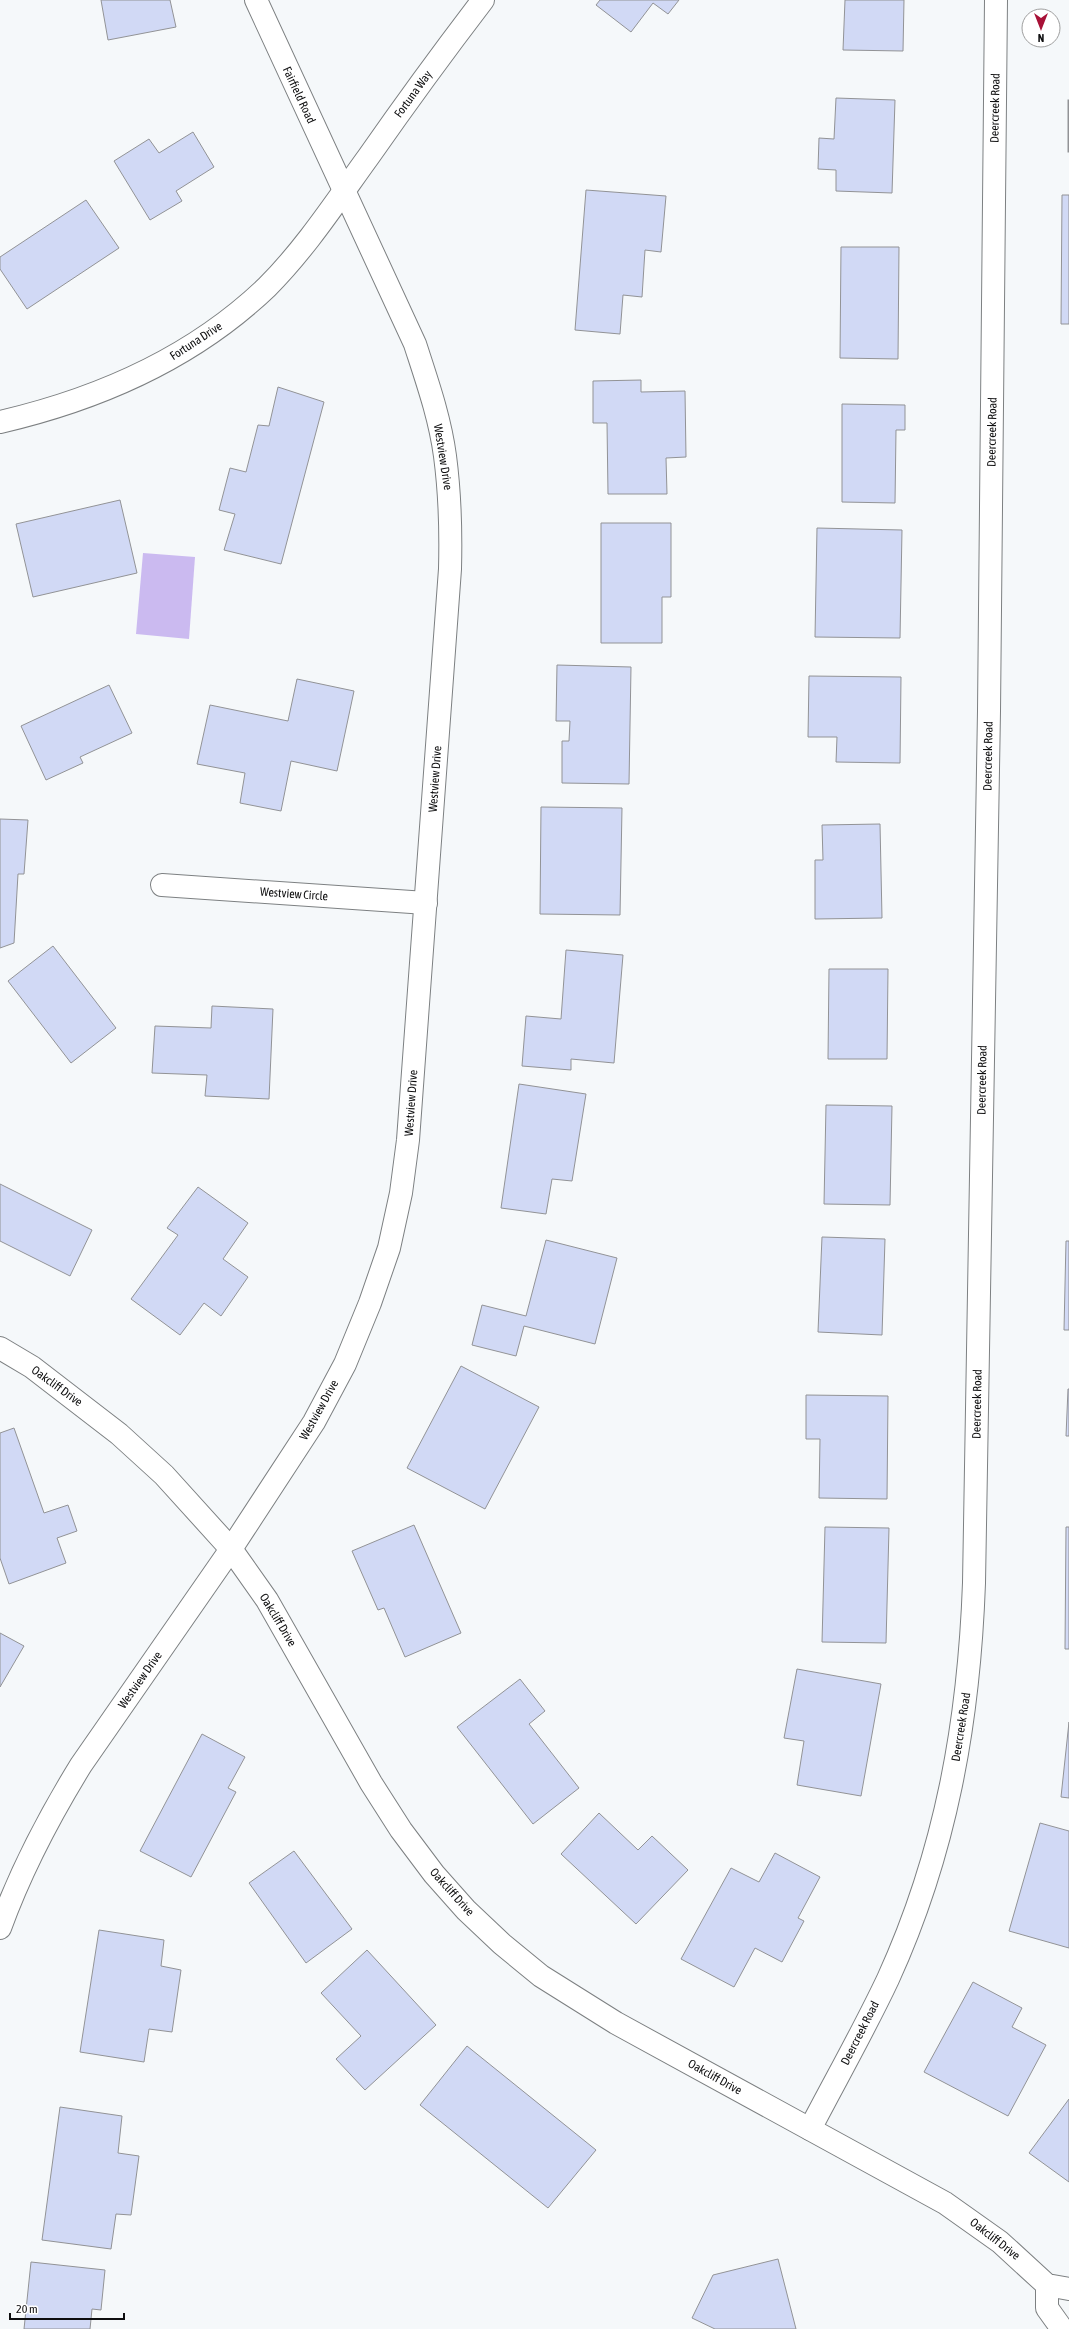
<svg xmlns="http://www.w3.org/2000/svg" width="1069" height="2329" font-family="'Asap Condensed',sans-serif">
<rect width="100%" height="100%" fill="#f5f8fa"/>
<polygon fill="#cbbaf0" points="143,553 195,557 189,639 136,634"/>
<g fill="#d1d9f5" stroke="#929396">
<polygon points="101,0 170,0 176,27 108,40"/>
<polygon points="600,0 679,0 668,14 653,3 631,32 596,5"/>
<polygon points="845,0 904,0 903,51 843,50"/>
<polygon points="836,98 895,100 892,193 836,191 836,170 818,169 819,138 834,139"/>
<rect x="1068" y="100" width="1" height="52"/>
<polygon points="193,132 214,167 176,191 182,201 150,220 114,161 149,139 159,153"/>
<polygon points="586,190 666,196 661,252 645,250 642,297 623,295 620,334 575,330"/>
<polygon points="1062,195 1069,195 1069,324 1061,324"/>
<polygon points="86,200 119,248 27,309 0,269 0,257"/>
<polygon points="841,247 899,247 898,359 840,358"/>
<polygon points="641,380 641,392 685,391 686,457 666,458 667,494 608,494 607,423 593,423 593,381"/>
<polygon points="278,387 324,402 281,564 224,550 235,514 219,510 230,468 246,472 258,425 269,426"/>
<polygon points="842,404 905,405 905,430 896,430 895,503 842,502"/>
<polygon points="120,500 137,573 33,597 16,524"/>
<polygon points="601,523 671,523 671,597 662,597 662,643 601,643"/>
<polygon points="817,528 902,530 900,638 815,637"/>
<polygon points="557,665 631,667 629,784 562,783 562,741 569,741 570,721 556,721"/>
<polygon points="809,676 901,677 900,763 836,762 837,737 808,737"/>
<polygon points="297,679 354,691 337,771 291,761 281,811 240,803 245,773 197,764 210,705 288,721"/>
<polygon points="109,685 132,733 80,757 83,763 46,780 21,726"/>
<polygon points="541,807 622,808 620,915 540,914"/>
<polygon points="0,819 28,820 24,874 18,874 14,943 0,948"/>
<polygon points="880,824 882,918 815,919 815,860 823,860 822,825"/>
<polygon points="53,946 116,1028 71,1063 8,981"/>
<polygon points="566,950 623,955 614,1063 571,1059 571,1070 522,1066 526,1016 561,1019"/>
<polygon points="829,969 888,969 887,1059 828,1059"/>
<polygon points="212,1006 273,1009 269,1099 205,1096 207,1075 152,1073 155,1026 211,1028"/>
<polygon points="519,1084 586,1094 572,1181 552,1179 546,1214 501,1208"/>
<polygon points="826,1105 892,1106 890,1205 824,1204"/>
<polygon points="0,1184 92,1230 70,1276 0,1241"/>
<polygon points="198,1187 248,1223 223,1259 248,1277 221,1316 204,1303 180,1335 131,1299 178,1235 167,1228"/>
<polygon points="822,1237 885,1239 882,1335 818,1332"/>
<polygon points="546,1240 617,1258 595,1344 524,1326 516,1356 472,1345 482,1305 526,1316"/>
<polygon points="1066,1241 1069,1241 1069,1330 1064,1330"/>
<polygon points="461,1366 539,1407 485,1509 407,1468"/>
<polygon points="1068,1389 1069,1389 1069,1436 1066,1436"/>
<polygon points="806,1395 888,1396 887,1499 819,1498 820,1439 806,1439"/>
<polygon points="14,1428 44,1513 68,1505 77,1531 57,1538 66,1563 9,1584 0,1558 0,1433"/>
<polygon points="414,1525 461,1633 405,1657 384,1608 378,1610 352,1551"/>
<polygon points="825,1527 889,1528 886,1643 822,1642"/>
<polygon points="1066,1527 1069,1527 1069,1649 1065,1649"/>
<polygon points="0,1633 24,1646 0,1687"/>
<polygon points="797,1669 881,1684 861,1796 797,1785 804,1741 784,1738"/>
<polygon points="520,1679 545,1711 529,1724 579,1788 533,1824 457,1727"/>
<polygon points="1069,1722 1069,1798 1061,1797"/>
<polygon points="202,1734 245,1757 228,1788 236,1792 191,1877 140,1851"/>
<polygon points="599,1813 638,1850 652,1836 688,1870 636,1924 561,1854"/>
<polygon points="1040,1823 1069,1831 1069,1948 1009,1931"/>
<polygon points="294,1851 352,1929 306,1963 249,1883"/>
<polygon points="775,1853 820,1877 798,1918 804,1921 782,1962 755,1948 734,1987 681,1959 731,1868 759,1882"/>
<polygon points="99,1930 164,1940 161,1966 181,1970 172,2032 149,2029 144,2062 80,2052"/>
<polygon points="367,1950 436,2025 365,2090 336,2059 361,2036 321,1993"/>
<polygon points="973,1982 1022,2008 1012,2027 1046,2045 1008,2116 924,2072"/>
<polygon points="467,2046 596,2150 548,2208 420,2105"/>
<polygon points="1069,2099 1069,2182 1029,2153"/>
<polygon points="60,2107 122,2116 118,2153 139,2156 131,2215 116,2214 111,2249 42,2240"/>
<polygon points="778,2259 796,2329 715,2329 692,2318 713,2275"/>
<polygon points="31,2262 105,2270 101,2310 92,2309 90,2329 24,2329"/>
</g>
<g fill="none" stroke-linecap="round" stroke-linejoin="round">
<g stroke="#7d8082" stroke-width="24">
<g id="street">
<polyline points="162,885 426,903"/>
<polyline points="0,1348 32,1367 119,1434 164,1475 231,1549 267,1600 371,1783 401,1830 434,1874 466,1910 502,1944 541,1976 616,2023 945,2203 1000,2242 1047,2285 1069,2289"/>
<path d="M0,1928C21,1870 49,1817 81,1765L231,1549L314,1422L345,1364L370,1303L389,1248L401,1193L408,1140L450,569C451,531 450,494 445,456C440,418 427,381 415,344L256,0"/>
<path d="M810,2129C836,2079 864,2030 888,1979C946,1852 969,1722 974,1583L989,711L996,0"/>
<polyline points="1047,2285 1047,2308 1062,2329"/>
</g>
</g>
<g stroke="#7d8082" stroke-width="24">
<path id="secondary" d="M0,422C99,399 193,358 267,287C306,248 337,200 369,156C406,103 444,51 483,0"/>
</g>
<use href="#street" stroke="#fff" stroke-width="22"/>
<use href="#secondary" stroke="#fff" stroke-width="22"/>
</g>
<g text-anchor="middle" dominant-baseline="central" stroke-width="3" stroke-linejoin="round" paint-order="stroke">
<g font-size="12" fill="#0e0e0f" stroke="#fff">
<text transform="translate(413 94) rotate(-54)">Fortuna Way</text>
<text transform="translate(299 95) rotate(65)">Fairfield Road</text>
<text transform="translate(995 108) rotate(-89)">Deercreek Road</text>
<text transform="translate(196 341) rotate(-33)">Fortuna Drive</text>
<text transform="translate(992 432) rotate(-89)">Deercreek Road</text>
<text transform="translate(443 457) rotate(81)">Westview Drive</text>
<text transform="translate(988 756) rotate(-89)">Deercreek Road</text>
<text transform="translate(435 779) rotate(-86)">Westview Drive</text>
<text transform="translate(294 894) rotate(4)">Westview Circle</text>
<text transform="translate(982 1080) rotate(-89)">Deercreek Road</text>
<text transform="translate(411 1103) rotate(-86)">Westview Drive</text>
<text transform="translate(57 1386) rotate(36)">Oakcliff Drive</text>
<text transform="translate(977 1404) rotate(-89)">Deercreek Road</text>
<text transform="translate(319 1410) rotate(-61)">Westview Drive</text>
<text transform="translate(278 1620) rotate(59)">Oakcliff Drive</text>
<text transform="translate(140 1680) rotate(-55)">Westview Drive</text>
<text transform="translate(961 1727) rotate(-81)">Deercreek Road</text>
<text transform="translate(452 1892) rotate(48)">Oakcliff Drive</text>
<text transform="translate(860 2033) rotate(-63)">Deercreek Road</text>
<text transform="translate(715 2077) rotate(29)">Oakcliff Drive</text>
<text transform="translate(995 2239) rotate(38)">Oakcliff Drive</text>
</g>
</g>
<g transform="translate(1041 28) rotate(180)"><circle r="19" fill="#ffffff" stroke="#9f9f9f"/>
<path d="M0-3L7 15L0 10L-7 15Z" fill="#a81137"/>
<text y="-6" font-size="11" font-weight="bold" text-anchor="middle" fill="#0e0e0f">N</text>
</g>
<path d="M10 2313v6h114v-6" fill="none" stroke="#0e0e0f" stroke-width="2"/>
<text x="16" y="2313" font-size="12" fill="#0e0e0f" stroke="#ffffff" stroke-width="3" paint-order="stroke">20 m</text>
</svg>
